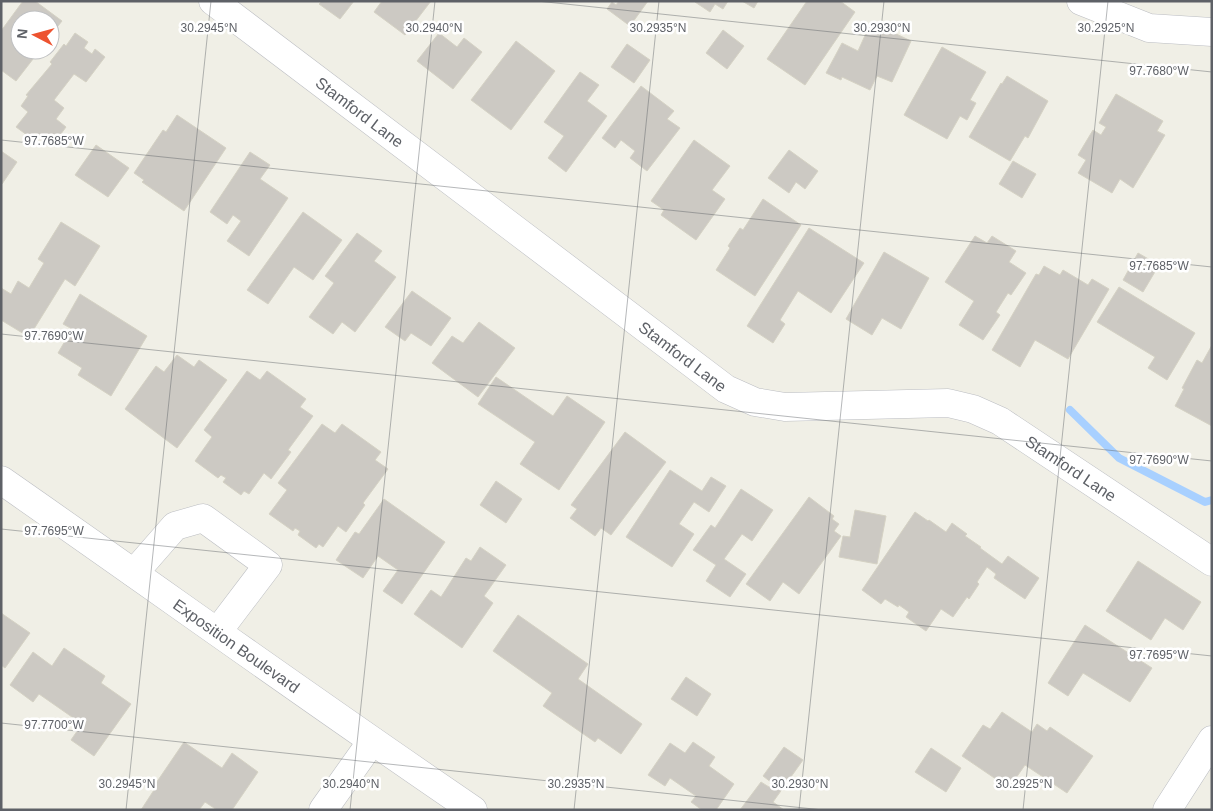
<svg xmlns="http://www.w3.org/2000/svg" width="1213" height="811" font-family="Helvetica,sans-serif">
<rect width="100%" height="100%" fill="#f0efe6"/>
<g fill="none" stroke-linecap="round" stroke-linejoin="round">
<polyline stroke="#a8d0ff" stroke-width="8" points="1070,410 1119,458 1205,502 1212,500"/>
</g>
<g fill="#ccc9c3" stroke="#d5d2c4">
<polygon points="23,1 35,1 62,21 50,36 50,20 20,20 20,50 40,50 16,81 1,70 1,31"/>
<polygon points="320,1 354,1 340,19 319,4 321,2"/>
<polygon points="382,1 431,1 405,35 374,12"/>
<polygon points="619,1 648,1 630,26 607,9 612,2 616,5"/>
<polygon points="696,1 728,1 723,9 715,4 710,12 695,2"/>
<polygon points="742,1 758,1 754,8"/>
<polygon points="807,1 840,1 855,12 805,85 767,59"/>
<polygon points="871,22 911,41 892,82 877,76 870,90 842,77 841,80 826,73 842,43 858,51"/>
<polygon points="723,30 744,46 727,69 706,53"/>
<polygon points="75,33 88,42 84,48 92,54 95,49 105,57 86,82 74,74 54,100 64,108 56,119 66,127 52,146 35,133 31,138 16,127 28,112 21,106 28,96 26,95 52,64 50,62 64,44 66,46"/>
<polygon points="439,33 457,47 464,38 482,52 453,89 417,61"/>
<polygon points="516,41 555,71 511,130 471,100"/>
<polygon points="627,44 650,60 634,83 611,67"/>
<polygon points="942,47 986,72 970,100 976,103 967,120 960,116 947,139 904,115"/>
<polygon points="580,72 599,85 587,101 607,116 566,172 548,158 564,136 544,122"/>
<polygon points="1007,76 1048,101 1028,138 1025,136 1010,161 969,137 1001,83 1002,84"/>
<polygon points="641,86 674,111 667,119 680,128 647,171 630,158 635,151 621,140 615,148 602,138"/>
<polygon points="1116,94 1163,121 1157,131 1165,135 1133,188 1120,179 1112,193 1078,173 1086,160 1078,155 1093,130 1101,135 1106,127 1099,123"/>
<polygon points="177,115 226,148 184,211 142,182 144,180 134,173 163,130 166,132"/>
<polygon points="694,140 730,166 712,190 725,199 696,240 661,215 664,210 651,201"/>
<polygon points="96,145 129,168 108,197 75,175"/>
<polygon points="789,150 818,171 805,189 796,182 789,193 768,178"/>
<polygon points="1,151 17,162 2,184 1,183"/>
<polygon points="250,152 270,165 260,179 288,198 249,256 227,241 241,221 233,215 227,224 210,212"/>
<polygon points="1013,161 1036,174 1022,198 999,184"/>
<polygon points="763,199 801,225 755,296 716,270 730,248 728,246 740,228 743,230"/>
<polygon points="303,212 342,240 313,280 294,267 268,304 247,290"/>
<polygon points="61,222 100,246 75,286 65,279 29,337 1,320 1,288 11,294 18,281 29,288 44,263 38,259"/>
<polygon points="809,228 864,263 831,313 798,291 780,320 785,324 773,343 747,326"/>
<polygon points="357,233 382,251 374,261 396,277 355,332 342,322 333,334 309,317 334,283 325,276"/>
<polygon points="975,236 987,243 992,236 1016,251 1009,262 1026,273 1011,295 1008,293 996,312 1000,315 983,340 959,325 974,301 945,282"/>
<polygon points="884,252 929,278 901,329 882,318 872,335 846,319"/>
<polygon points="1138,253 1159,265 1143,292 1123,280"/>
<polygon points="1044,266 1060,275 1063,270 1088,285 1092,279 1109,289 1068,359 1035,340 1020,367 992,350 1036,274 1039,275"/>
<polygon points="1119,287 1195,333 1167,380 1148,368 1155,357 1097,322"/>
<polygon points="412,291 451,318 431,346 411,333 405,341 385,327"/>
<polygon points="80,294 147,336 111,396 78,375 82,368 58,353 72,329 63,324"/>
<polygon points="479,322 515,348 478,397 432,363 452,336 463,343"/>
<polygon points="1212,345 1212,426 1175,406 1184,389 1182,388 1197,360 1202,363"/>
<polygon points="177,355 194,367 199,360 227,380 177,448 125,409 156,366 164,372"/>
<polygon points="247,371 260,380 267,371 306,399 300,407 313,416 288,450 291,452 271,479 264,473 249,494 244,491 241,495 223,482 226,478 221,475 218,478 195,461 212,437 204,430"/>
<polygon points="496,377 553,416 567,396 605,422 559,490 520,464 535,442 478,404"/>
<polygon points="322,424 335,433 342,424 381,452 375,460 388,469 363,503 365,505 346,532 338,526 323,547 319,544 316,548 298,535 300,531 295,528 293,531 269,514 287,490 278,483"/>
<polygon points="625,432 666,462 611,535 601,528 595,536 570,518 577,509 571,505"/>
<polygon points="670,470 702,491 711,477 726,486 709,512 694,502 679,524 694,534 672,567 626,537"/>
<polygon points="496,481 522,499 506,523 480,505"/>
<polygon points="741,489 773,510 752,541 742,534 724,559 746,574 730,597 706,581 716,565 693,550 711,525 715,528"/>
<polygon points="809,497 834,516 832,519 839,524 834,531 841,536 799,594 783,582 770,601 746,584"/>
<polygon points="384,499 445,542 402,604 383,591 398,570 378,556 363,578 336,560 355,532 359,534"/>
<polygon points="855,510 886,516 877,564 839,557 843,536 850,537"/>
<polygon points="915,512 928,521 929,520 946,532 952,523 967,534 965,536 981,547 980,548 1002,564 1008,556 1039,578 1025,599 994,578 996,574 987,567 977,582 979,584 969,599 967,597 953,617 941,609 926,631 906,617 909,612 899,605 898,607 885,599 881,604 862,590"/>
<polygon points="480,547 506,565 484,596 493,603 462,648 414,614 431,590 441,597 466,558 471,561"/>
<polygon points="1138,561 1201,602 1183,630 1165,618 1151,640 1106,611"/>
<polygon points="1,613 30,633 5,668 1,665"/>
<polygon points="518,615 588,664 578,679 642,724 621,754 598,738 595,742 543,706 552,693 493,651"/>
<polygon points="1085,625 1152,668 1130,702 1083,673 1068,696 1048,683"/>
<polygon points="64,648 105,676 101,683 131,704 94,756 71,740 82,724 39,694 33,702 10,685 33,652 52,666"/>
<polygon points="686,677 711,694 697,716 671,699"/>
<polygon points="1002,712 1032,732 1037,724 1047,731 1050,727 1093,756 1067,793 1025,765 1009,788 962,756 983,725 990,729"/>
<polygon points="184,742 222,768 232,753 258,772 232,810 217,810 205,802 199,810 141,810 154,790 152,789"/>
<polygon points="693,742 715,757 709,766 734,784 716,810 702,810 691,802 696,796 670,778 665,786 648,775 670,743 685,753"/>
<polygon points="784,747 803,760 773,802 784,810 740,810 761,782 769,787 772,783 763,776"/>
<polygon points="931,748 961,768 946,792 915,772"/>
</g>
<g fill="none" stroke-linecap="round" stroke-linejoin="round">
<g stroke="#bbbdc2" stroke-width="29">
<g id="minor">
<path id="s1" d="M213,1L726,389L755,402L785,407L948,403L973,409L1000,421L1212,562"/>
<polyline points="1081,1 1149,28 1212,32"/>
<path id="s2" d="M1,480C159,590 314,702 473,810"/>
<polyline points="134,573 175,526 203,518 268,565 218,631"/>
<polyline points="323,810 372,741"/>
<polyline points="1167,810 1212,740"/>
</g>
</g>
<use href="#minor" stroke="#fff" stroke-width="28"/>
</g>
<path fill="none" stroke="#5e6167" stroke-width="1" stroke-opacity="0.45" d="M537,1L1212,72M1,140L1212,267M1,334L1212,461M1,529L1212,656M1,723L823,810M126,810L211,1M350,810L435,1M574,810L659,1M799,810L884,1M1023,810L1108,1"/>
<g text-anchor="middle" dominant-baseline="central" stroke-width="5" stroke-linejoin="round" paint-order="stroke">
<g font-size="16" fill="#5e6167" stroke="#fff">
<text stroke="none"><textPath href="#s1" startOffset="184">Stamford Lane</textPath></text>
<text stroke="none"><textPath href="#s1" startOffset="589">Stamford Lane</textPath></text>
<text stroke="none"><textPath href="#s1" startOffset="1009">Stamford Lane</textPath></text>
<text stroke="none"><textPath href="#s2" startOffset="288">Exposition Boulevard</textPath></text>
</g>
</g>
<g font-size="12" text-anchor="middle" fill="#5e6167" stroke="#fff" stroke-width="5" stroke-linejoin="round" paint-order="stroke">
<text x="209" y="32">30.2945°N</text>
<text x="434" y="32">30.2940°N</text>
<text x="658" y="32">30.2935°N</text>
<text x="882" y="32">30.2930°N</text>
<text x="1106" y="32">30.2925°N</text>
<text x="1159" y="75">97.7680°W</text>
<text x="54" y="145">97.7685°W</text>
<text x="1159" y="270">97.7685°W</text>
<text x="54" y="340">97.7690°W</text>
<text x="1159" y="464">97.7690°W</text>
<text x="54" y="535">97.7695°W</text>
<text x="1159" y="659">97.7695°W</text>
<text x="54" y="729">97.7700°W</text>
<text x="127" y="788">30.2945°N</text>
<text x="351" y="788">30.2940°N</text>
<text x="576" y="788">30.2935°N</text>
<text x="800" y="788">30.2930°N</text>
<text x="1024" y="788">30.2925°N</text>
</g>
<rect width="1213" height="811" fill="none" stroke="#5e6167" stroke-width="5"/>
<g transform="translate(35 35) rotate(276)"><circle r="24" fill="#ffffff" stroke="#bfc0c2"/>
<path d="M0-4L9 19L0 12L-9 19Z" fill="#ed5330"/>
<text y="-8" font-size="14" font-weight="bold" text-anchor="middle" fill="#5e6167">N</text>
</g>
</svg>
